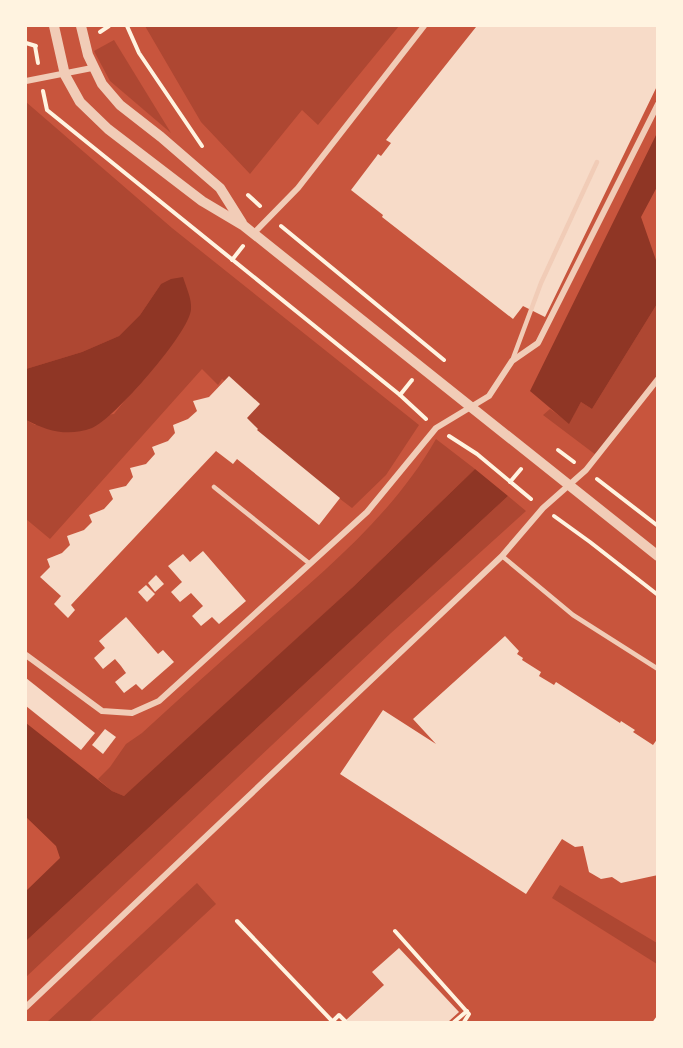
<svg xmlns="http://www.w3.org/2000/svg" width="683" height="1048" font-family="'Varela Round',sans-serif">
<rect width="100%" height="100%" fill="#c8553d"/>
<g fill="#ae4732">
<polygon points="145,26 399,26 318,125 302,110 250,174 201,122"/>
<polygon points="114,40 171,133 110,81 94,51"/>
<polygon points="26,102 172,228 419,425 386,475 352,508 238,422 254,400 222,379 218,385 202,369 50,539 26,519 26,420 35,425 114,414 130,394 161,284 140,315 119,336 82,352 26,369"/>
<polygon points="657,304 657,375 596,455 543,415 550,409 569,423 581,402 592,409"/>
<path d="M436,439L475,469L353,587L145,778L124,796L112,791L98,779L110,767L126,744L142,733C180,698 219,663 258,629C323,572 393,515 436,439Z"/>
<polygon points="508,496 526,511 391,633 26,977 26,941"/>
<polygon points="197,883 216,904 89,1022 47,1022"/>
<polygon points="560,885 657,943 657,964 552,898"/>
</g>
<g fill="#8f3625">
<polygon points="657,133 657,187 641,217 657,263 657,304 592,409 581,402 569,424 530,391"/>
<path d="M183,277C186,287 192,299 191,309C191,331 113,420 92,428C68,437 47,431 26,420V369L82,352L119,336L140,315L161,284L171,279Z"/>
<polygon points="475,469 508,496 26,941 26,891 60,858 56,846 26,817 26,723 112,791 124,796 353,587"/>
</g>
<g fill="#f7dbc8">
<polygon points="474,26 658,26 658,84 545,317 523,306 513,319 382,217 383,215 351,190 376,157 378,154 381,156 391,143 386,140 476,27"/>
<polygon points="229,376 260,404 247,418 258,429 257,430 340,498 319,525 237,459 233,464 216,451 71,605 75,610 68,618 54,604 61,596 40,577 50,567 47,559 62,553 70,545 67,536 84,530 92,522 89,515 104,509 113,499 109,490 126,486 133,477 130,468 146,464 155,454 152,447 168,441 175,433 173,425 188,419 197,411 193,401 209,397"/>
<polygon points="203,551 246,601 219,624 212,617 201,626 192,616 203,606 191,593 180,602 171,592 182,582 168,566 183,554 190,562"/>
<polygon points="156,575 164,584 155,592 148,583"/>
<polygon points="146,585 155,594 147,602 138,592"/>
<polygon points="126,617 158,654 163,650 174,662 142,690 136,684 124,693 115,682 126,673 121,666 115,659 103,669 94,658 105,648 99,641"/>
<polygon points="505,636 519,651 517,654 523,658 522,660 541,672 539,676 554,685 556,682 620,723 621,721 635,730 633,732 653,745 658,738 658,875 621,883 612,877 601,879 589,872 583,846 575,847 562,839 526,894 340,774 383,710 436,744 413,719"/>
<polygon points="26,678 95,733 81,750 26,706"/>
<polygon points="105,729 116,737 103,754 92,745"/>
<polygon points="399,948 459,1012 448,1022 349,1022 346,1020 384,985 372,972"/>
</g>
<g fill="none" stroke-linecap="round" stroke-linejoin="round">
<g stroke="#fff3e0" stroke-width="4">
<polyline points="127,26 139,53 202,146"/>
<polyline points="100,32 109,26"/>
<polyline points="26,43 36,46"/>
<polyline points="35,46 38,63"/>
<polyline points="43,91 47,110 400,395 426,419"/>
<polyline points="248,195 260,206"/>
<polyline points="281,226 444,360"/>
<polyline points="232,260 243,246"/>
<polyline points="400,395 412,380"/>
<polyline points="449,436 477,454 531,499"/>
<polyline points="558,450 574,462"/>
<polyline points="597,479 658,526"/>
<polyline points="510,482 521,469"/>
<polyline points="554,516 590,542 658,595"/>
<polyline points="237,921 333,1022"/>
<polyline points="395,931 469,1014 464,1022"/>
<polyline points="332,1022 339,1015 346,1022"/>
<polyline points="454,1022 467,1011"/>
<polyline points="655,1022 658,1018"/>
</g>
<g stroke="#f1ccb7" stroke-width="4.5">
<polyline points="512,361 541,283 597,162"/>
<polyline points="214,487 310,564"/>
<polyline points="502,556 573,615 658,669"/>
</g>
<g stroke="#f1ccb7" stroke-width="6">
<polyline points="26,81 92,68"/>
<polyline points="253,234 298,188 424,26"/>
<polyline points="26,655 102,711 132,713 159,701 367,512 436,428 489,396 512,361 538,343 658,104"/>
<polyline points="26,1007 502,556 543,508 586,470 658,379"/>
</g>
<g stroke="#f1ccb7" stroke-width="10">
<polyline points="54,26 65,75 80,102 108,129 202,201 244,226 658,556"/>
<polyline points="81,26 88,55 102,84 120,105 161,137 220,188 242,223"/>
</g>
</g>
<rect width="683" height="1048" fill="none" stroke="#fff3e0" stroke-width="54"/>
</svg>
